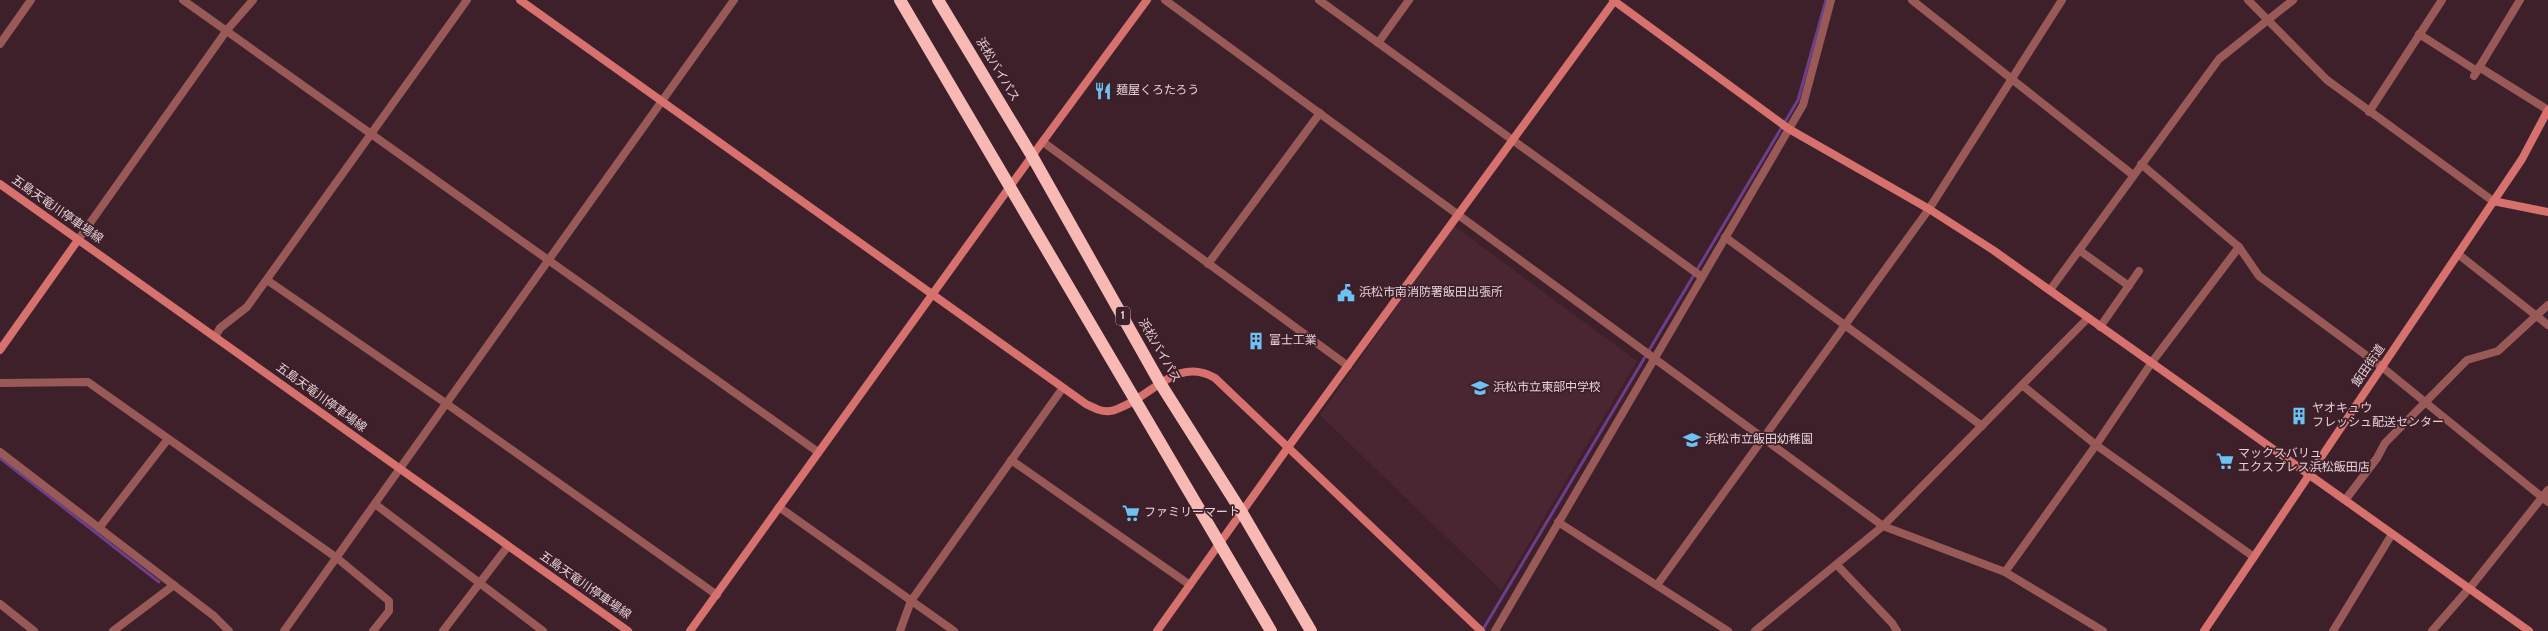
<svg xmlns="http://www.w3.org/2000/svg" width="2548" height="631" font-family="Overpass,'Noto Sans JP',sans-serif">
<rect width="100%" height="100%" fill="#3d202a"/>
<polygon fill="#4a2633" points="1454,226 1637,361 1501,590 1320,415"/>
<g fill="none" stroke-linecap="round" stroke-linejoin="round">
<g stroke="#6c3e8b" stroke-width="3">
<polyline points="0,458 159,582"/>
<polyline points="1482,631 1798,100 1826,0"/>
</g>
<g stroke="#995956" stroke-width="8">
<polyline points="183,0 818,452"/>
<polyline points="1165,0 1883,526 2005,572 2103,631"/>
<polyline points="1319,0 1702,277"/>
<polyline points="1912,0 2133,175"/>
<polyline points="2248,0 2327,80 2493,201"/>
<polyline points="2419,34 2477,71"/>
<polyline points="1378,43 1409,0"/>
<polyline points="0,44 31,0"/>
<polyline points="2479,67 2548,110"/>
<polyline points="2474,76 2520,0"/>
<polyline points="2369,112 2442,0"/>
<polyline points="1043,142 1348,366"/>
<polyline points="2141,164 2239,247 2259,276 2382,367 2548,502"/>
<polyline points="1725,237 1982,426"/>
<polyline points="78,240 227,30 253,0"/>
<polyline points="2079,250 2129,286"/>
<polyline points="2458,254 2548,325"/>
<polyline points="1208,264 1320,113"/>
<polyline points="267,280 447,404 717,595"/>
<polyline points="2050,290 2219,59 2293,0"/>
<polyline points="2100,327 2139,271"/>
<polyline points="215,337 220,328 247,307 467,0"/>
<polyline points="0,383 88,382 337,558 389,601 389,611 373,631"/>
<polyline points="2022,385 2096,445 2254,557"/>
<polyline points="0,452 214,616 229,631"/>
<polyline points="1011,460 1190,585"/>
<polyline points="2346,499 2377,458 2385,443 2467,360 2498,351 2548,305"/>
<polyline points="375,504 543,631"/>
<polyline points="779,507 954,631"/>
<polyline points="1558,522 1728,631"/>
<polyline points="99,528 168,439"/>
<polyline points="1837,565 1892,623 1897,631"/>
<polyline points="2005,572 2096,445 2152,362 2239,247"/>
<polyline points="1657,585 1929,209 2062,0"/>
<polyline points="0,604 34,631"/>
<polyline points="113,631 174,585"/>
<polyline points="284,631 734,0"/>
<polyline points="443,631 508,546"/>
<polyline points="900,631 911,601 1062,389"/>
<polyline points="1495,631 1803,105 1831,0"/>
<polyline points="1755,631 1883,526 2088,318"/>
<polyline points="2333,631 2392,534"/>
<polyline points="2432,631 2473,584 2548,490"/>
</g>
<g stroke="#d6716d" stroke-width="8">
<path d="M520,0L1086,404C1094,408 1101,412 1110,411C1114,411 1119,408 1124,406C1155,392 1179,357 1215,378L1481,631"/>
<polyline points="1613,0 1789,129 1929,209 1993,250 2529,631"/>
<polyline points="0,184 628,631"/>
<polyline points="2493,201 2548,212"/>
<polyline points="0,350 78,240"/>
<polyline points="690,631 1032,156 1147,0"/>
<polyline points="1157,631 1289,446 1615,0"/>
<polyline points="2204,631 2522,159 2548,110"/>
</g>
<g stroke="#f8b8b3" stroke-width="12">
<polyline points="900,0 1271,631"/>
<polyline points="938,0 1032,156 1160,383 1241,511 1311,631"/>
</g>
</g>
<defs>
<g id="restaurant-bare" transform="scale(1.38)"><path d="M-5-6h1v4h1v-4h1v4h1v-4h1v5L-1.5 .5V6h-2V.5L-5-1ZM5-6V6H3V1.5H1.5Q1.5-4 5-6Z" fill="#6dc2f3" stroke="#3d202a" stroke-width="2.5" paint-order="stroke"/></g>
<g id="civic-bare" transform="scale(1.38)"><path d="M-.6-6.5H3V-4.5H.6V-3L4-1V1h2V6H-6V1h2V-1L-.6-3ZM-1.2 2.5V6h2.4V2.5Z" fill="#6dc2f3" stroke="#3d202a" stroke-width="2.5" paint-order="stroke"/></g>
<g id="building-bare" transform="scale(1.38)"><path d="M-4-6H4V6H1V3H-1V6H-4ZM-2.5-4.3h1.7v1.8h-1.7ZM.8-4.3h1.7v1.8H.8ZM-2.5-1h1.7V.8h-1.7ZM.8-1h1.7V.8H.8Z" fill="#6dc2f3" stroke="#3d202a" stroke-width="2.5" paint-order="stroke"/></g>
<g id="school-bare" transform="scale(1.38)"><path d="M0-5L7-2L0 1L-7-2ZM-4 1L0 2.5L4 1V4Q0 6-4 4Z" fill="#6dc2f3" stroke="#3d202a" stroke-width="2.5" paint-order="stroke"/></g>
<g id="supermarket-bare" transform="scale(1.38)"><path d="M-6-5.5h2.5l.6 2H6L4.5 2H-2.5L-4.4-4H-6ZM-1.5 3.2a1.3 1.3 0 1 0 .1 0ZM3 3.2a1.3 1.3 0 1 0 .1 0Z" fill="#6dc2f3" stroke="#3d202a" stroke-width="2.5" paint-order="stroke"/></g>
</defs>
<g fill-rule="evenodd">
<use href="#restaurant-bare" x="1103" y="91"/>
<use href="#civic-bare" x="1346" y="293"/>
<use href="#building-bare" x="1256" y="341"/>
<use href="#school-bare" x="1480" y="388"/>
<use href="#building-bare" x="2299" y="416"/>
<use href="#school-bare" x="1692" y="440"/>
<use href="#supermarket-bare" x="2225" y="461"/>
<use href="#supermarket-bare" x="1131" y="513"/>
</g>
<g text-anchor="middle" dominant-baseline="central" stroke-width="3.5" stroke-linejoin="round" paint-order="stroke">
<rect fill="#3d202a" stroke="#b39ba2" stroke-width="1" x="1116" y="307" width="14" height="18" rx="3"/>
<g font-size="11" font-weight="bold" fill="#e5d0d6">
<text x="1123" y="316">1</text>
</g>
<g font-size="12" fill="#e5d0d6" stroke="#3d202a">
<text transform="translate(997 70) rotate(59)">浜松バイパス</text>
<text transform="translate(57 210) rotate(35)">五島天竜川停車場線</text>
<text transform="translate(1159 351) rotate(60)">浜松バイパス</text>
<text transform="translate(2369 366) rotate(-56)">飯田街道</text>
<text transform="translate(321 398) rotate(36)">五島天竜川停車場線</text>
<text transform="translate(585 586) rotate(35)">五島天竜川停車場線</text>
</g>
<g font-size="12" fill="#e5d0d6" stroke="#3d202a" text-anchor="start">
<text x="1116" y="91">麺屋くろたろう</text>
<text x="1359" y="293">浜松市南消防署飯田出張所</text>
<text x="1269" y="341">富士工業</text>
<text x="1493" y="388">浜松市立東部中学校</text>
<text x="2312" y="409">ヤオキュウ<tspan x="2312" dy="14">フレッシュ配送センター</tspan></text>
<text x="1705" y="440">浜松市立飯田幼稚園</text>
<text x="2238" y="454">マックスバリュ<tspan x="2238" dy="14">エクスプレス浜松飯田店</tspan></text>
<text x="1144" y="513">ファミリーマート</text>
</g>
</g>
</svg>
